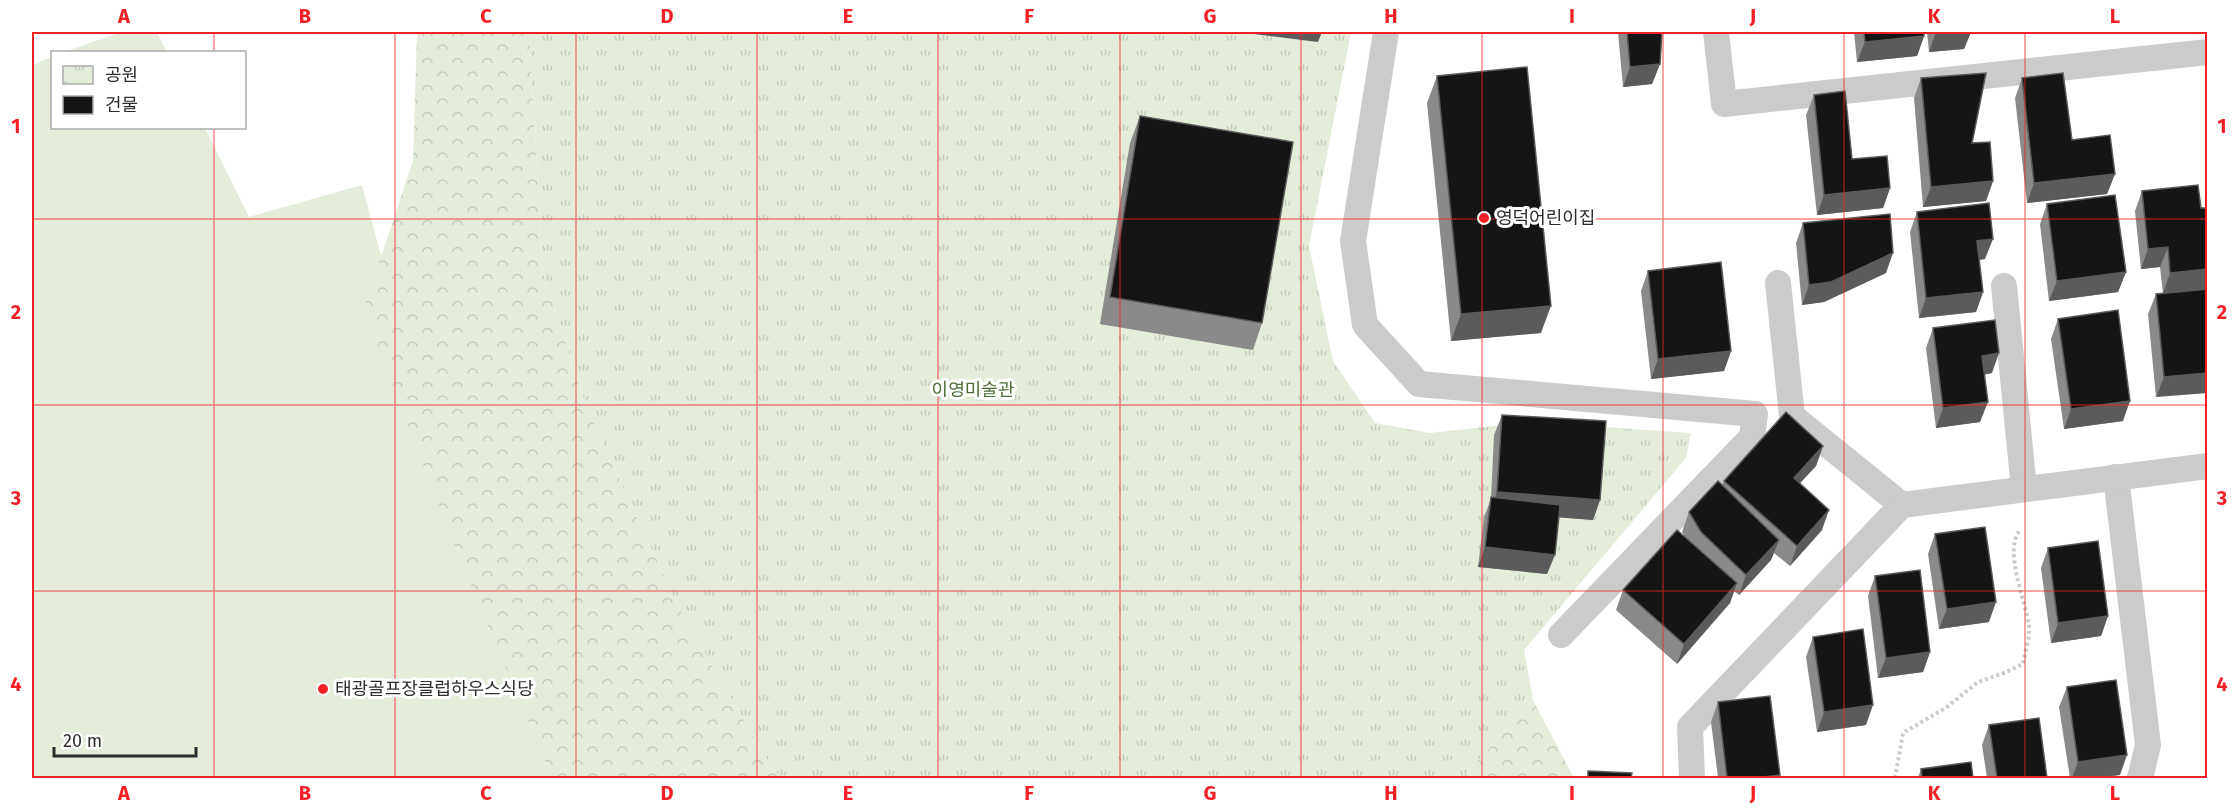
<svg xmlns="http://www.w3.org/2000/svg" width="2239" height="810" font-family="'Fira Sans','Noto Sans KR',sans-serif">
<defs>
<pattern id="forest-crowns" width="20" height="18" patternUnits="userSpaceOnUse" patternTransform="scale(1.5)"><rect width="20" height="18" fill="#e3edda"/><path d="M2 6a3 3 0 1 1 6 0M12 15a3 3 0 1 1 6 0" fill="none" stroke="#c3ccbb"/></pattern>
<pattern id="park-tufts" width="24" height="20" patternUnits="userSpaceOnUse" patternTransform="scale(1.5)"><rect width="24" height="20" fill="#e3edda"/><path d="M3 7l-1-3M5 7V3M7 7l1-3M15 17l-1-3M17 17v-4M19 17l1-3" fill="none" stroke="#c3ccbb"/></pattern>
</defs>
<rect width="100%" height="100%" fill="#fff"/>
<g fill="#e3edda">
<polygon points="121,32 157,32 167,52 64,52"/>
<polygon points="52,57 52,128 205,128 249,217 362,185 403,337 562,778 32,778 32,65"/>
</g>
<g fill="url(#forest-crowns)">
<polygon points="417,32 529,32 543,273 587,408 677,604 761,750 781,778 552,778 443,518 364,308 413,161"/>
<polygon points="1533,700 1573,776 1558,778 1462,778"/>
</g>
<polygon fill="url(#park-tufts)" points="529,32 1351,32 1309,246 1333,361 1375,423 1430,433 1530,422 1691,433 1686,458 1524,650 1533,700 1462,778 781,778 761,750 677,604 587,408 543,273"/>
<g fill="none" stroke-linecap="round" stroke-linejoin="round">
<path stroke="#cbcbcb" stroke-width="4" stroke-dasharray="3 3" stroke-linecap="butt" d="M1895,778L1903,733L1947,707L1978,682L2004,673L2023,664C2025,652 2030,638 2029,626C2026,602 2003,550 2020,530"/>
<g stroke="#cbcbcb" stroke-width="26">
<polyline points="1386,32 1353,241 1365,325 1419,384 1755,414 1752,437 1561,635"/>
<polyline points="1716,32 1724,104 2208,52"/>
<polyline points="1778,283 1792,416 1902,505"/>
<polyline points="2004,286 2024,489"/>
<polyline points="2116,477 2148,745 2140,778"/>
<polyline points="1692,778 1690,727 1902,505 2208,466"/>
</g>
</g>
<g fill="#8a8a8a">
<polygon points="1618,32 1662,32 1660,64 1652,84 1623,87"/>
<polygon points="1854,32 1924,32 1924,36 1917,56 1857,62"/>
<polygon points="1927,32 1971,32 1964,49 1929,52"/>
<polygon points="1437,76 1541,333 1451,341 1427,103"/>
<polygon points="1921,78 1972,143 1993,181 1986,201 1923,207 1914,98"/>
<polygon points="2022,78 2072,140 2115,174 2107,194 2027,203 2015,98"/>
<polygon points="1814,95 1852,159 1890,188 1883,208 1817,215 1806,115"/>
<polygon points="1140,116 1262,323 1253,350 1100,324 1130,143"/>
<polygon points="2142,191 2208,289 2156,397 2148,314 2156,294 2163,293 2160,267 2141,269 2135,211"/>
<polygon points="2047,204 2126,272 2118,292 2049,301 2040,224"/>
<polygon points="1917,212 1985,259 1979,260 1983,292 1976,312 1919,318 1910,232"/>
<polygon points="1803,223 1886,273 1824,302 1802,305 1796,243"/>
<polygon points="1648,271 1731,351 1724,371 1651,379 1641,291"/>
<polygon points="2058,319 2123,421 2064,429 2051,339"/>
<polygon points="1933,328 1992,373 1984,375 1980,422 1936,428 1926,348"/>
<polygon points="1502,415 1600,500 1593,520 1559,517 1547,574 1478,567 1484,517 1491,499 1494,435"/>
<polygon points="1823,446 1816,466 1800,483 1822,530 1790,566 1774,553 1771,560 1739,595 1734,591 1730,603 1677,664 1616,610 1623,590 1684,535 1682,532 1689,512 1722,486 1724,481"/>
<polygon points="1935,534 1989,622 1939,629 1928,554"/>
<polygon points="2048,548 2108,616 2101,636 2051,643 2041,568"/>
<polygon points="1875,576 1930,652 1923,672 1878,678 1868,596"/>
<polygon points="1813,637 1866,725 1817,732 1806,657"/>
<polygon points="2067,687 2120,775 2093,778 2070,778 2059,707"/>
<polygon points="1718,702 1780,775 1778,778 1718,778 1711,722"/>
<polygon points="1989,725 2047,778 1987,778 1982,745"/>
<polygon points="1921,769 1973,778 1918,778"/>
</g>
<g fill="#5b5b5b">
<polygon points="1255,32 1322,32 1318,42 1254,34"/>
<polygon points="1936,32 1971,32 1964,49 1929,52"/>
<polygon points="1924,36 1917,56 1857,62 1865,42"/>
<polygon points="1660,64 1652,84 1623,87 1630,67"/>
<polygon points="2115,174 2107,194 2027,203 2034,183"/>
<polygon points="1993,181 1986,201 1923,207 1931,187"/>
<polygon points="1890,188 1883,208 1817,215 1824,195"/>
<polygon points="1993,239 1985,259 1970,261 1977,241"/>
<polygon points="2168,247 2160,267 2141,269 2148,249"/>
<polygon points="1893,253 1886,273 1824,302 1802,305 1809,285"/>
<polygon points="2208,269 2208,289 2163,293 2170,273"/>
<polygon points="2126,272 2118,292 2049,301 2057,281"/>
<polygon points="1983,292 1976,312 1919,318 1926,298"/>
<polygon points="1551,306 1541,333 1451,341 1461,314"/>
<polygon points="1731,351 1724,371 1651,379 1658,359"/>
<polygon points="1999,353 1992,373 1975,376 1982,356"/>
<polygon points="2208,373 2208,393 2156,397 2164,377"/>
<polygon points="2130,401 2123,421 2064,429 2071,409"/>
<polygon points="1988,402 1980,422 1936,428 1943,408"/>
<polygon points="1823,446 1816,466 1786,498 1794,478"/>
<polygon points="1497,492 1600,500 1593,520 1490,512"/>
<polygon points="1829,510 1822,530 1790,566 1797,546"/>
<polygon points="1779,540 1771,560 1739,595 1746,575"/>
<polygon points="1485,547 1555,555 1547,574 1478,567"/>
<polygon points="1737,583 1730,603 1677,664 1684,644"/>
<polygon points="1996,602 1989,622 1939,629 1947,609"/>
<polygon points="2108,616 2101,636 2051,643 2058,623"/>
<polygon points="1930,652 1923,672 1878,678 1886,658"/>
<polygon points="1873,705 1866,725 1817,732 1824,712"/>
<polygon points="2127,755 2120,775 2093,778 2072,778 2078,762"/>
<polygon points="1780,775 1778,778 1755,778"/>
</g>
<g fill="#151515" stroke="#5b5b5b" stroke-width="1.5">
<polygon points="1627,32 1662,32 1660,64 1630,67"/>
<polygon points="1864,32 1924,32 1924,36 1865,42"/>
<polygon points="1527,67 1551,306 1461,314 1437,76"/>
<polygon points="1986,73 1972,143 1990,142 1993,181 1931,187 1921,78"/>
<polygon points="2063,73 2072,140 2110,135 2115,174 2034,183 2022,78"/>
<polygon points="1845,91 1852,159 1887,156 1890,188 1824,195 1814,95"/>
<polygon points="1140,116 1293,142 1262,323 1110,297"/>
<polygon points="2198,185 2201,208 2208,208 2208,269 2170,273 2168,247 2148,249 2142,191"/>
<polygon points="2115,195 2126,272 2057,281 2047,204"/>
<polygon points="1989,203 1993,239 1977,241 1983,292 1926,298 1917,212"/>
<polygon points="1890,214 1893,253 1831,282 1809,285 1803,223"/>
<polygon points="1721,262 1731,351 1658,359 1648,271"/>
<polygon points="2208,289 2208,373 2164,377 2156,294"/>
<polygon points="2118,310 2130,401 2071,409 2058,319"/>
<polygon points="1995,320 1999,353 1982,356 1988,402 1943,408 1933,328"/>
<polygon points="1786,412 1823,446 1794,478 1829,510 1797,546 1724,481"/>
<polygon points="1502,415 1606,421 1600,500 1497,492"/>
<polygon points="1718,481 1779,540 1746,575 1701,532 1689,512"/>
<polygon points="1491,497 1560,505 1555,555 1485,547"/>
<polygon points="1985,527 1996,602 1947,609 1935,534"/>
<polygon points="1677,530 1737,583 1684,644 1623,590"/>
<polygon points="2098,541 2108,616 2058,623 2048,548"/>
<polygon points="1920,570 1930,652 1886,658 1875,576"/>
<polygon points="1863,629 1873,705 1824,712 1813,637"/>
<polygon points="2116,680 2127,755 2078,762 2067,687"/>
<polygon points="1770,696 1780,775 1755,778 1727,778 1718,702"/>
<polygon points="2039,718 2047,778 1997,778 1989,725"/>
<polygon points="1971,762 1973,778 1922,778 1921,769"/>
<polygon points="1588,771 1632,773 1631,778 1588,778"/>
</g>
<path fill="none" stroke="#f52026" stroke-width="1.5" stroke-opacity="0.55" d="M214,32V52M395,32V778M576,32V778M757,32V778M938,32V778M1120,32V778M1301,32V778M1482,32V778M1663,32V778M1844,32V778M2025,32V778M214,128V778M32,219H2208M32,405H2208M32,591H2208"/>
<g fill="#f52026" stroke="#fff" stroke-width="2">
<circle cx="1484" cy="218" r="6"/>
<circle cx="323" cy="689" r="6"/>
</g>
<g text-anchor="middle" dominant-baseline="central" stroke-width="6" stroke-linejoin="round" paint-order="stroke">
<g font-size="18" fill="#2e2e2e" stroke="#fff" text-anchor="start">
<text x="1496" y="218">영덕어린이집</text>
<text x="335" y="689">태광골프장클럽하우스식당</text>
</g>
<g font-size="18" fill="#4e6e37" stroke="#fff">
<text x="973" y="390">이영미술관</text>
</g>
</g>
<rect width="2239" height="810" fill="none" stroke="#ffffff" stroke-width="66"/>
<rect x="51" y="51" width="195" height="78" fill="#ffffff" stroke="#ababab" stroke-width="1.5"/>
<rect x="63" y="66" width="30" height="18" fill="url(#park-tufts)" stroke="#ababab" stroke-width="1.5"/>
<text x="105" y="81" font-size="18" fill="#2e2e2e">공원</text>
<rect x="63" y="96" width="30" height="18" fill="#151515" stroke="#ababab" stroke-width="1.5"/>
<text x="105" y="111" font-size="18" fill="#2e2e2e">건물</text>
<path d="M54 747v9h142v-9" fill="none" stroke="#2e2e2e" stroke-width="3"/>
<text x="63" y="747" font-size="18" fill="#2e2e2e" stroke="#ffffff" stroke-width="4.5" paint-order="stroke">20 m</text>
<rect x="33" y="33" width="2173" height="744" fill="none" stroke="#f52026" stroke-width="2"/>
<g font-size="20" text-anchor="middle" font-weight="bold" fill="#f52026">
<text x="124" y="23">A</text>
<text x="305" y="23">B</text>
<text x="486" y="23">C</text>
<text x="667" y="23">D</text>
<text x="848" y="23">E</text>
<text x="1029" y="23">F</text>
<text x="1210" y="23">G</text>
<text x="1391" y="23">H</text>
<text x="1572" y="23">I</text>
<text x="1753" y="23">J</text>
<text x="1934" y="23">K</text>
<text x="2115" y="23">L</text>
<text x="16" y="133">1</text>
<text x="2222" y="133">1</text>
<text x="16" y="319">2</text>
<text x="2222" y="319">2</text>
<text x="16" y="505">3</text>
<text x="2222" y="505">3</text>
<text x="16" y="691">4</text>
<text x="2222" y="691">4</text>
<text x="124" y="800">A</text>
<text x="305" y="800">B</text>
<text x="486" y="800">C</text>
<text x="667" y="800">D</text>
<text x="848" y="800">E</text>
<text x="1029" y="800">F</text>
<text x="1210" y="800">G</text>
<text x="1391" y="800">H</text>
<text x="1572" y="800">I</text>
<text x="1753" y="800">J</text>
<text x="1934" y="800">K</text>
<text x="2115" y="800">L</text>
</g>
</svg>
